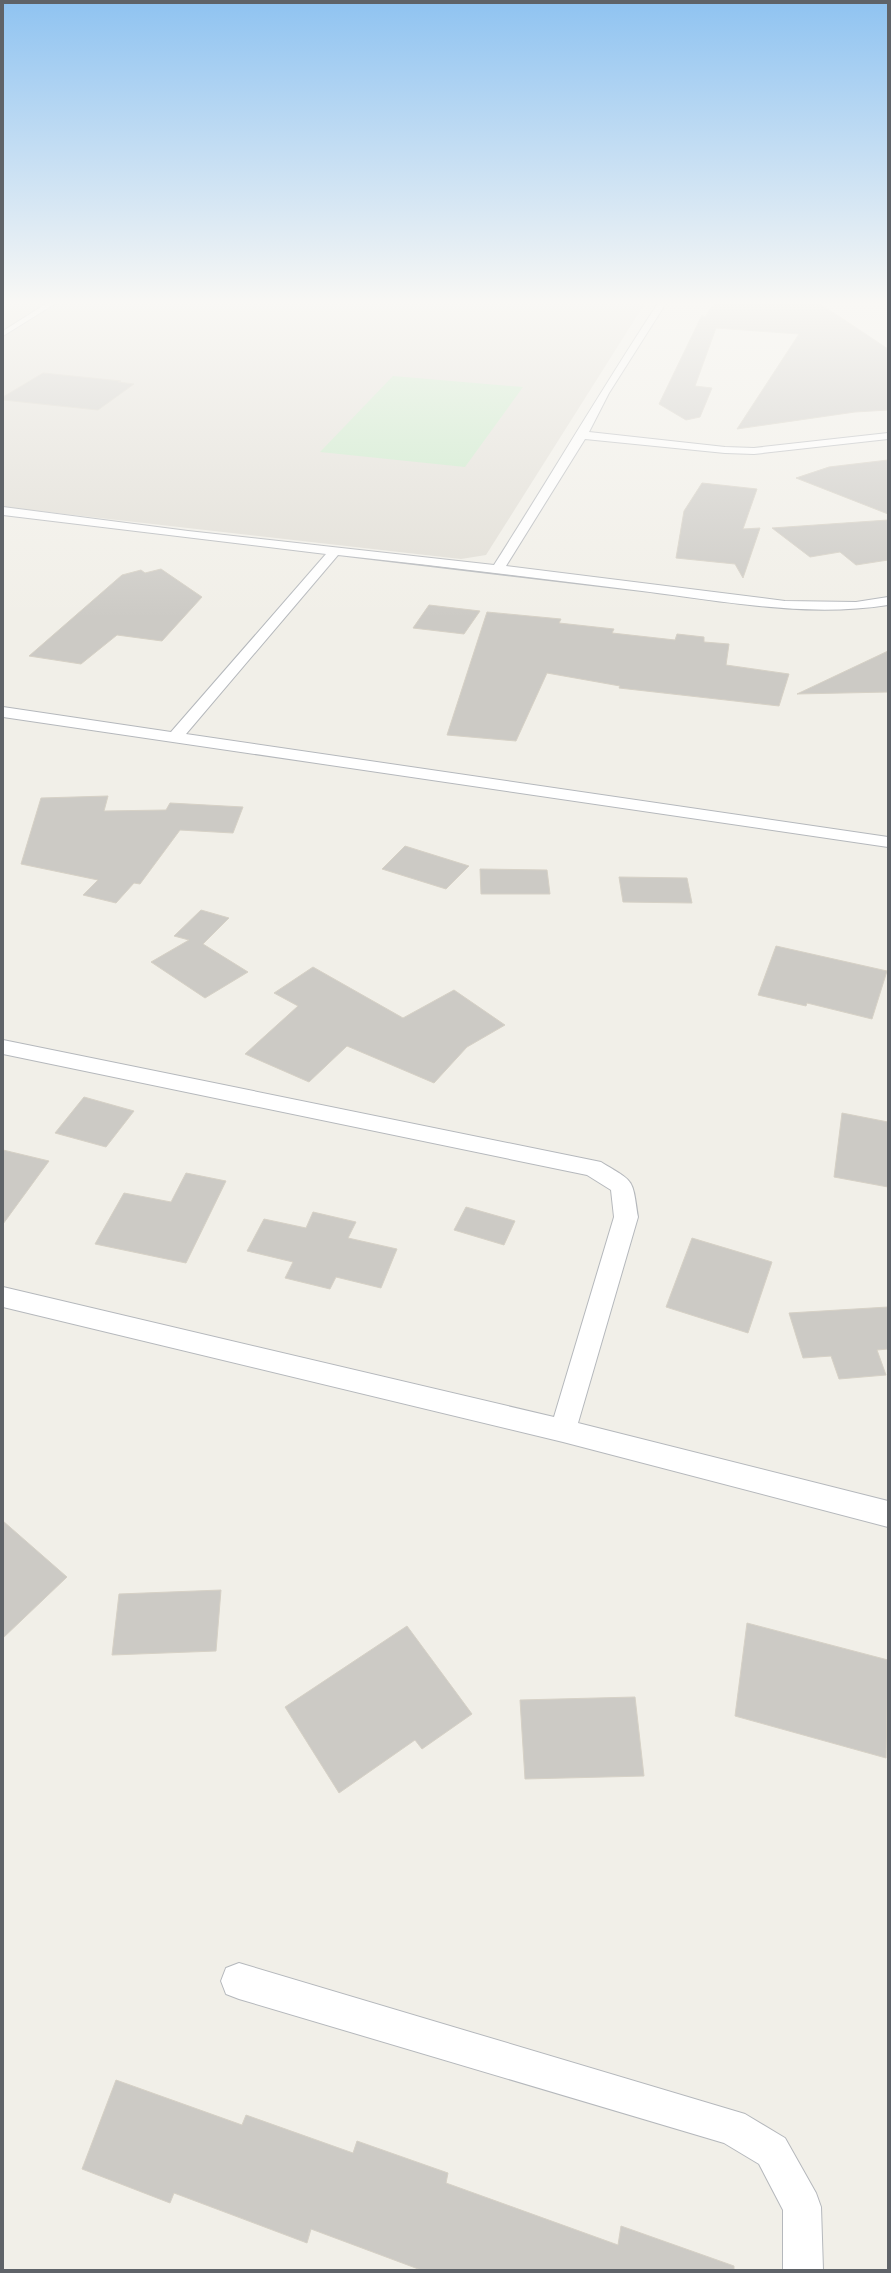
<svg xmlns="http://www.w3.org/2000/svg" width="891" height="2273" font-family="'Work Sans',sans-serif">
<rect width="100%" height="100%" fill="#f1efe8"/>
<polygon fill="#e1ded6" points="3,300 647,300 486,555 461,559 3,507"/>
<polygon fill="#c5e8c5" points="393,376 523,387 465,467 320,452"/>
<g fill="#cccac5" stroke="#d6d1c6">
<polygon points="716,300 813,300 837,315 888,349 888,410 855,412 737,429 799,334 716,328 695,386 712,388 700,417 686,420 659,404 702,315 705,317"/>
<polygon points="43,373 121,381 118,382 134,384 98,410 3,400 3,397"/>
<polygon points="888,460 888,514 796,478 829,467"/>
<polygon points="702,483 757,489 743,529 760,528 743,578 735,564 676,558 684,511"/>
<polygon points="888,520 888,560 856,565 840,552 810,557 772,528"/>
<polygon points="161,569 202,597 162,641 117,635 81,664 29,656 122,575 141,570 145,573"/>
<polygon points="429,605 480,611 464,634 413,628"/>
<polygon points="487,612 561,619 559,623 614,629 612,633 675,640 677,634 704,637 704,642 729,644 726,665 789,674 779,706 619,688 620,686 547,673 516,741 447,735"/>
<polygon points="888,651 888,692 797,694"/>
<polygon points="108,796 104,811 166,810 170,803 243,807 233,833 180,830 140,884 134,883 116,903 83,895 98,880 21,864 41,798"/>
<polygon points="405,846 469,866 446,889 382,869"/>
<polygon points="480,869 547,870 550,894 481,894"/>
<polygon points="619,877 687,878 692,903 623,902"/>
<polygon points="201,910 229,918 203,944 248,972 205,998 151,962 189,940 174,936"/>
<polygon points="776,946 887,971 872,1019 807,1003 806,1006 758,995"/>
<polygon points="313,967 403,1018 454,990 505,1025 467,1047 434,1083 347,1046 309,1082 245,1054 298,1006 274,993"/>
<polygon points="84,1097 134,1111 106,1147 55,1133"/>
<polygon points="842,1113 888,1122 888,1187 834,1177"/>
<polygon points="3,1150 49,1161 3,1224"/>
<polygon points="186,1173 226,1181 186,1263 95,1244 124,1193 171,1202"/>
<polygon points="466,1207 515,1221 504,1245 454,1230"/>
<polygon points="313,1212 356,1222 348,1238 397,1249 381,1288 336,1277 330,1289 285,1278 293,1262 247,1251 264,1219 306,1228"/>
<polygon points="692,1238 772,1262 748,1333 666,1307"/>
<polygon points="888,1307 888,1349 877,1350 886,1375 839,1379 831,1356 803,1358 789,1313"/>
<polygon points="3,1521 67,1577 3,1638"/>
<polygon points="221,1590 216,1651 112,1655 119,1594"/>
<polygon points="747,1623 888,1660 886,1758 735,1716"/>
<polygon points="407,1626 472,1714 422,1749 415,1740 339,1793 285,1707"/>
<polygon points="635,1697 644,1776 525,1779 520,1700"/>
<polygon points="116,2080 242,2125 246,2115 353,2153 357,2141 448,2173 446,2183 618,2245 621,2226 734,2266 734,2270 421,2270 311,2229 307,2243 174,2193 170,2203 82,2169"/>
</g>
<g fill="none" stroke-linecap="round" stroke-linejoin="round">
<g stroke="#b5b8bc" stroke-width="2">
<polygon id="lane" points="52,300 61,300 3,336 3,331"/>
</g>
<g stroke="#b5b8bc" stroke-width="2">
<g id="street">
<path d="M660,300H668L609,393L589,432L725,447L754,448L888,433V439L754,454L725,453L585,439L506,566L785,601L856,602L888,597V605C806,618 723,601 642,591C540,578 439,566 338,555L186,734L888,837V847L3,717V707L171,732L326,554L3,515V507L188,531L494,565C550,477 603,387 660,300Z"/>
<path d="M3,1040L601,1162C635,1183 632,1177 638,1217L578,1423L888,1501V1527L563,1442L3,1307V1287L554,1417L614,1217L611,1190L587,1175L3,1054Z"/>
<polygon points="239,1963 745,2114 785,2138 816,2193 821,2207 823,2270 783,2270 783,2210 759,2164 724,2143 239,1999 226,1994 221,1981 226,1968"/>
</g>
</g>
<g stroke="#b6babf" stroke-width="2">
<polygon id="secondary" points="879,300 888,300 888,306"/>
</g>
<use href="#lane" fill="#fff" fill-rule="evenodd"/>
<use href="#street" fill="#fff" fill-rule="evenodd"/>
<use href="#secondary" fill="#fff" fill-rule="evenodd"/>
</g>
<linearGradient id="sky" x2="0" y2="1"><stop stop-color="#8fc3f1"/><stop offset="0.49" stop-color="#f9f8f5"/><stop offset="1" stop-color="#f9f8f5" stop-opacity="0"/></linearGradient>
<rect width="891" height="618" fill="url(#sky)"/>
<rect width="891" height="2273" fill="none" stroke="#5f6368" stroke-width="8"/>
</svg>
